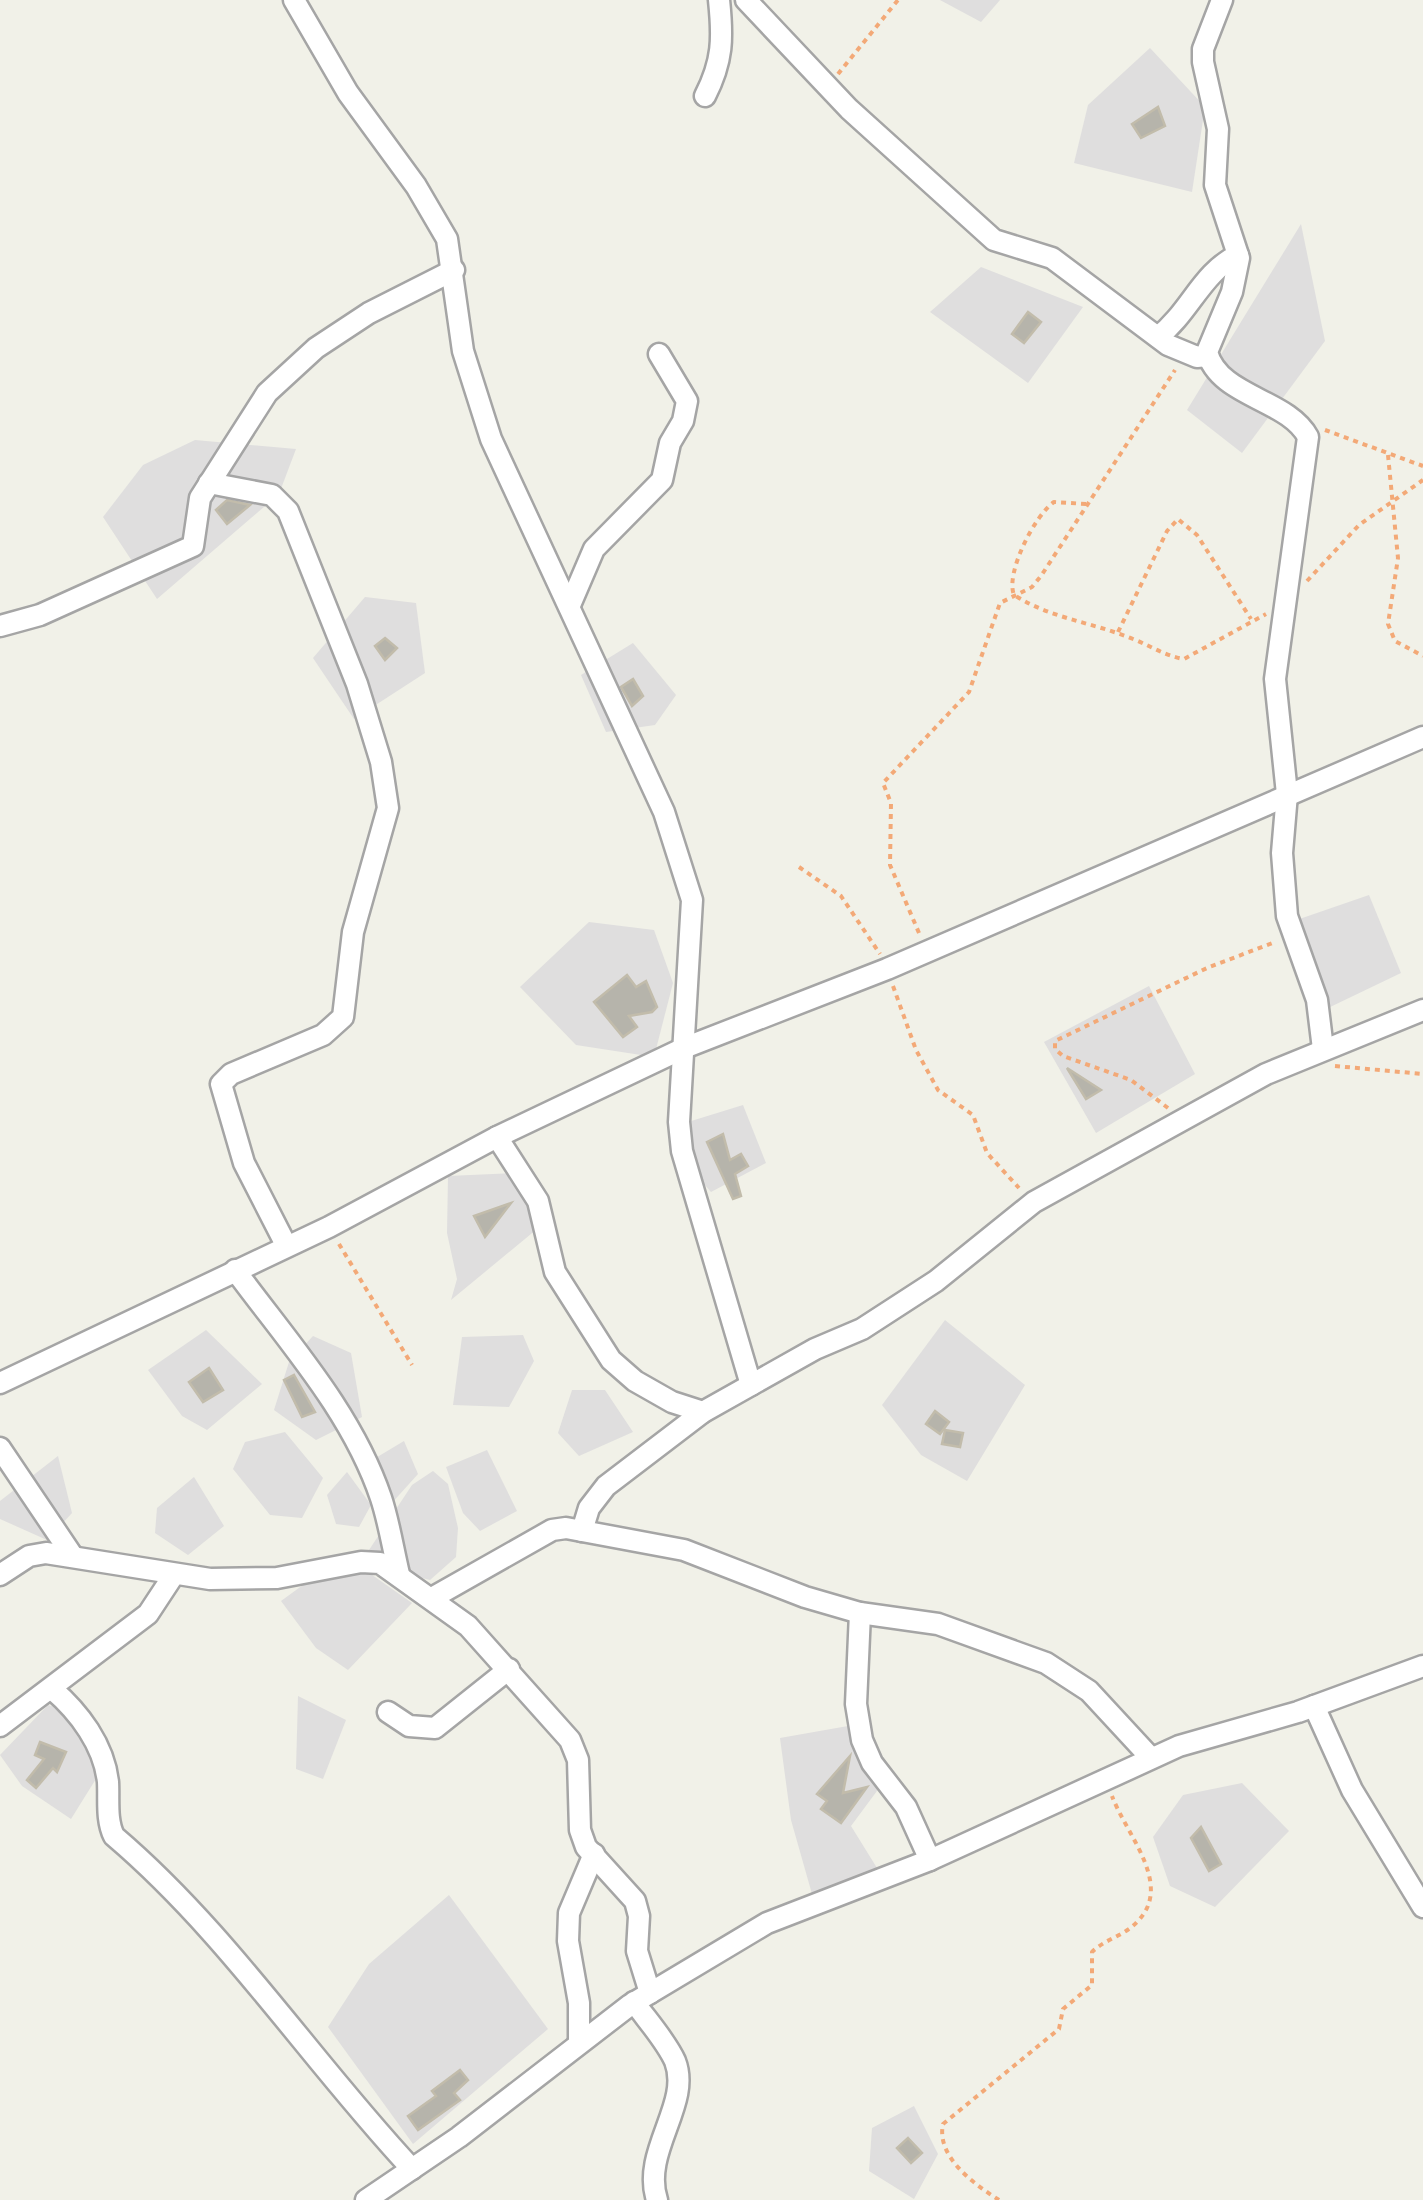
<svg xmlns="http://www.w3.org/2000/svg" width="1423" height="2200" font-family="'Public Sans',sans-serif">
<rect width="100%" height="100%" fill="#f1f1e8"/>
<g fill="#dfdede">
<polygon points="940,0 1000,0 981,22"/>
<polygon points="1150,48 1205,107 1192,192 1074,163 1088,105"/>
<polygon points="1301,224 1325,341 1242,453 1187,410"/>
<polygon points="981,267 1083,307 1028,383 930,312"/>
<polygon points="195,440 296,449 279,494 157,599 103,517 143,465"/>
<polygon points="365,597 416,603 425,673 354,719 313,658"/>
<polygon points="633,643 676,695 655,725 606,732 581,675"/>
<polygon points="1369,895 1401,973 1326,1009 1285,924"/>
<polygon points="589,922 654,930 673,983 654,1057 576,1045 520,987"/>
<polygon points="1149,986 1195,1074 1096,1133 1044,1042"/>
<polygon points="743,1105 766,1163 711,1192 697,1176 688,1122"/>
<polygon points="516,1173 537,1229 451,1300 457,1279 447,1233 448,1176"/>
<polygon points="945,1320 1025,1385 967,1481 921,1455 882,1405"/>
<polygon points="206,1330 262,1384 207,1430 182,1416 148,1370"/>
<polygon points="523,1335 534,1361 509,1407 453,1405 462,1337"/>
<polygon points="313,1336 351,1353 362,1417 316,1440 274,1410 289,1362"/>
<polygon points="572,1390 605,1390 633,1432 579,1456 558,1433"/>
<polygon points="285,1432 323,1478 302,1518 270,1515 233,1469 245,1442"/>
<polygon points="404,1441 418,1474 381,1515 364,1465"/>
<polygon points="487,1450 517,1511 480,1531 463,1513 446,1467"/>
<polygon points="58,1456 72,1513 47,1540 0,1519 0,1501"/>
<polygon points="433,1471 448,1484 458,1528 456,1557 430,1580 395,1571 369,1550 412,1485"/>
<polygon points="347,1472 371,1505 359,1527 336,1524 327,1495"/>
<polygon points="194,1477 224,1526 188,1555 155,1533 157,1508"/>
<polygon points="365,1570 412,1603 348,1670 316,1648 281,1601 314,1577"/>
<polygon points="298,1696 346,1720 323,1779 296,1769"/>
<polygon points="48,1705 88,1716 104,1766 71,1819 22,1786 0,1755"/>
<polygon points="865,1723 891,1772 851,1826 877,1868 812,1894 791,1820 780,1738"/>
<polygon points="1242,1783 1289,1831 1215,1907 1170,1886 1153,1837 1183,1795"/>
<polygon points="449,1895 548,2029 413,2144 328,2027 369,1964"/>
<polygon points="914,2106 938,2154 914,2199 869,2171 872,2128"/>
</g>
<g fill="#b6b4ab" stroke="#c2bcab" stroke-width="2.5">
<polygon points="1158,107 1165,126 1141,138 1132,124"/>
<polygon points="1028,312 1041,322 1024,343 1012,334"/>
<polygon points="227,500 250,505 227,524 216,510"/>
<polygon points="385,638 397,648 385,660 375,646"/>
<polygon points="633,679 643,696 632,706 621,687"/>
<polygon points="627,975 636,987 646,981 657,1007 652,1012 629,1016 637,1027 623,1037 594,1002"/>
<polygon points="1067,1068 1101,1090 1086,1099"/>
<polygon points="723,1134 730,1160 741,1154 748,1166 735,1174 741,1196 733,1199 707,1142"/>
<polygon points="511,1203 485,1237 474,1216"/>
<polygon points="209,1368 223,1390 203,1402 189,1382"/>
<polygon points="294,1375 315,1412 302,1417 284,1380"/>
<polygon points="935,1411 949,1422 940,1434 926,1424"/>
<polygon points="945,1430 963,1433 960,1447 942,1444"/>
<polygon points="40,1742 66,1752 57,1772 53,1768 36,1788 27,1780 44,1759 35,1755"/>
<polygon points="850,1756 843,1793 867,1787 841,1823 821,1809 827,1801 817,1794"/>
<polygon points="1201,1827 1221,1864 1209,1871 1191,1838"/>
<polygon points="460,2070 468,2080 454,2093 460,2100 418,2130 408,2116 436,2096 432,2091"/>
<polygon points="908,2138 922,2153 911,2163 897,2148"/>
</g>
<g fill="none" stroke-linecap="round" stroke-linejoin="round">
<g stroke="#a5a5a5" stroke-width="25">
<g id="minor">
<polyline points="294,0 348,93 416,186 447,239 463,351 491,439 664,812 692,900 679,1122 682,1151 751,1385"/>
<polyline points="746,0 849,109 994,240 1052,258 1168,345 1197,357 1208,356"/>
<path d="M1222,0L1203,49V62L1218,129L1215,185L1239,258L1232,292L1207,352C1219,397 1288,399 1308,437L1275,679L1287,794L1282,853L1287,916L1317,1000L1323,1049"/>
<path d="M705,96C723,61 723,38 719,0"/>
<path d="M1158,337C1190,312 1202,272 1238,255"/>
<polyline points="209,483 272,495 288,511 357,684 381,762 388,808 353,932 343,1017 323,1035 231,1074 221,1084 244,1163 286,1245"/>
<polyline points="570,605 594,549 662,480 670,443 683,421 687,401 659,354"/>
<polyline points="0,626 40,615 193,546 200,498 267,393 316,348 369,313 454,270"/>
<polyline points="497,1137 538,1201 555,1272 611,1360 635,1381 672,1402 703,1412"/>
<path d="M235,1270C288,1342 352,1412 381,1498C389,1522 393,1549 399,1574"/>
<polyline points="0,1383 329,1227 497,1137 684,1048 887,969 1423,737"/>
<polyline points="0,1448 72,1555"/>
<polyline points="582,1531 589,1508 606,1486 703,1412 815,1349 862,1329 936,1281 1034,1202 1266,1074 1423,1010"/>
<polyline points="0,1575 29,1556 46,1553 210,1579 277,1578 361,1562 380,1563 468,1626 570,1740 578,1760 580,1830 586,1847 635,1901 639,1916 637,1951 650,1993"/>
<polyline points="432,1598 552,1530 566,1528 684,1550 805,1597 860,1613 938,1624 1046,1663 1089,1691 1151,1758"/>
<polyline points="860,1613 856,1704 862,1740 872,1763 906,1807 930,1860"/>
<path d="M52,1689C79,1712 104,1745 108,1782C109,1800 106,1820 114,1836C228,1933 310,2060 412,2169"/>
<polyline points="1314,1706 1352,1790 1423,1907"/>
<polyline points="388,1712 409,1726 435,1728 509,1669"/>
<polyline points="0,1726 148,1614 173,1576"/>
<path d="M634,2002C647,2020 666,2041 675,2061C692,2104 641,2151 657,2200"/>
<polyline points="579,2042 579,2003 568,1941 569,1913 594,1854"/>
<polyline points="366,2200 459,2137 630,2005 767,1923 930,1860 1179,1746 1298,1712 1423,1666"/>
</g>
</g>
<g stroke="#f3a977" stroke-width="4" stroke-dasharray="5 5" stroke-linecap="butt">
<polyline points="838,74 898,0"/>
<polyline points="1325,430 1423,466"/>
<polyline points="1388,455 1398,558 1388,624 1395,641 1423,656"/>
<path d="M1086,504L1054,502C1035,515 1005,573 1014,595C1052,619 1092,622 1133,639C1151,646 1165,656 1184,659L1266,614"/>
<polyline points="1307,581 1359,525 1423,480"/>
<polyline points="1118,632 1167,531 1178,519 1197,535 1251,619"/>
<polyline points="799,867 841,896 880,954"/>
<polyline points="919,933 890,865 891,803 883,783 969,692 1000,603 1032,587 1041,576 1175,370"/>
<polyline points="893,986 916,1050 938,1090 973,1115 987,1153 1019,1188"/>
<polyline points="1335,1066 1423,1074"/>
<polyline points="1168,1108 1131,1080 1063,1056 1055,1049 1055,1041 1207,968 1275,942"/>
<polyline points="339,1244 412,1365"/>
<path d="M999,2200C974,2184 936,2157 943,2124L1059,2029L1063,2009L1092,1985V1952C1105,1939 1124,1936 1137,1922C1174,1885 1127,1836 1112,1796"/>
</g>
<use href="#minor" stroke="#fff" stroke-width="20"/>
</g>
</svg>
